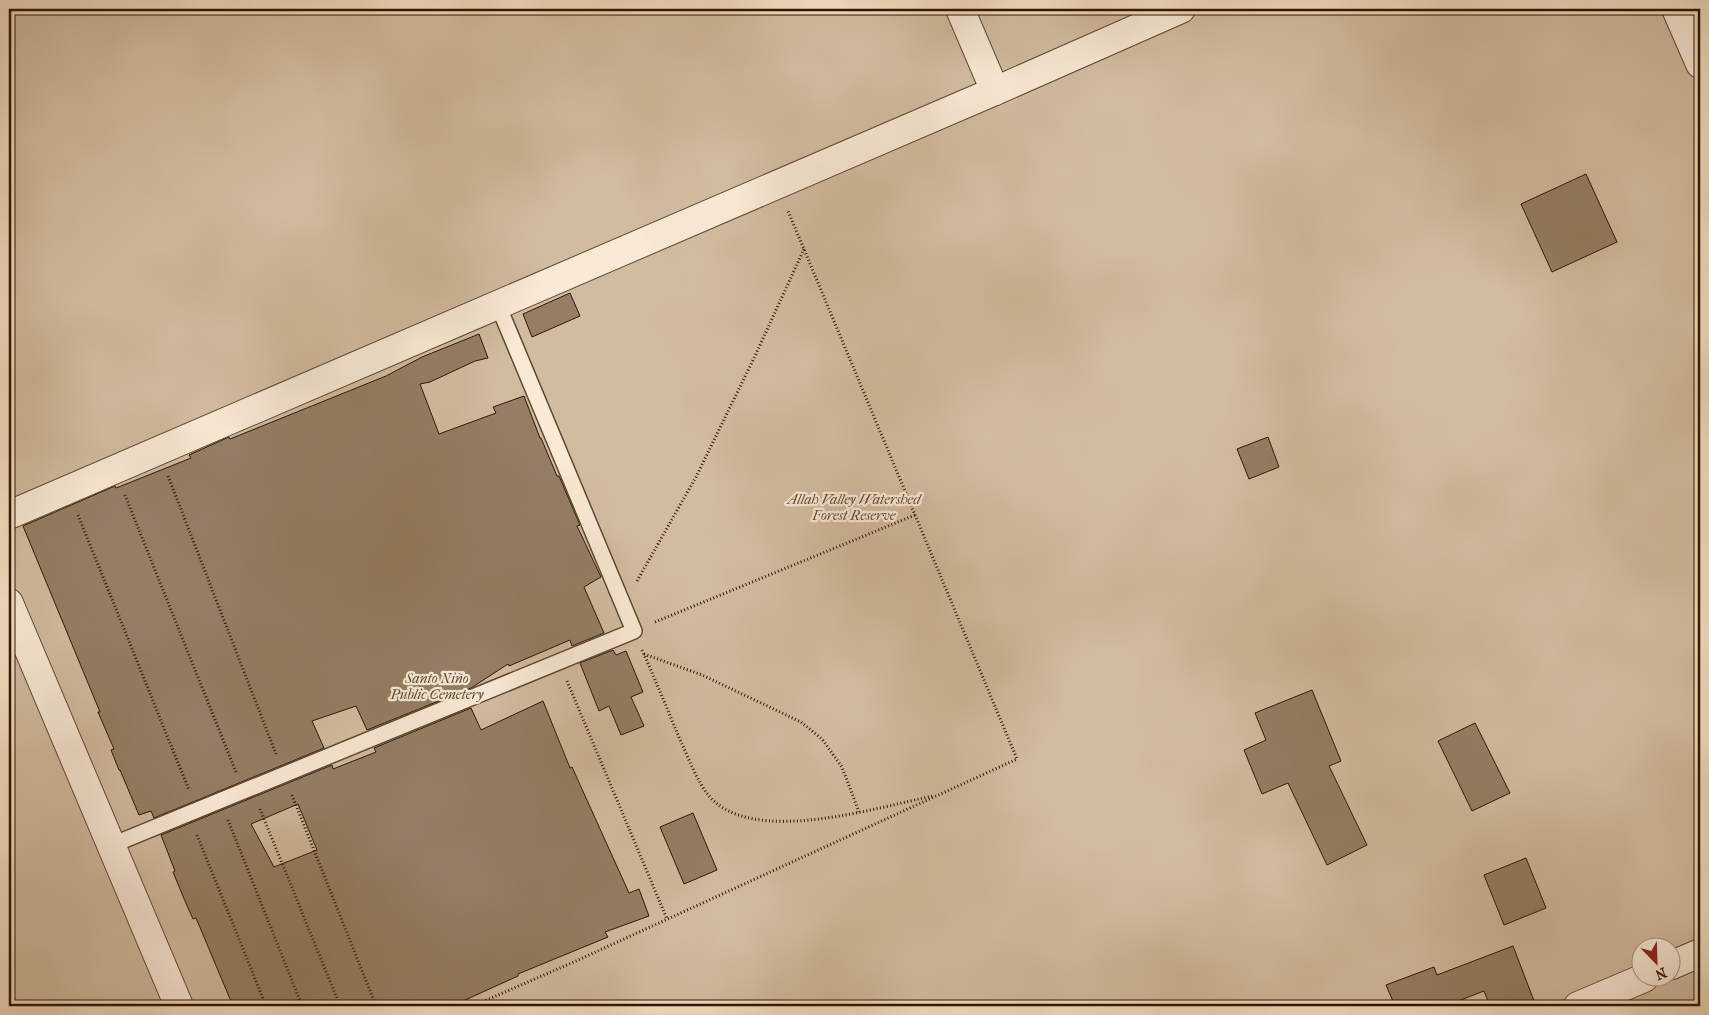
<svg xmlns="http://www.w3.org/2000/svg" width="1709" height="1015" font-family="'IM FELL French Canon',serif">
<rect width="100%" height="100%" fill="#f4dec1"/>
<filter id="stains"><feTurbulence type="fractalNoise" baseFrequency=".004" numOctaves="4"/><feColorMatrix values="0 0 0 0 .2 0 0 0 0 .09 0 0 0 0 .02 0 0 0 .5 -.17"/></filter>
<radialGradient id="worn" r=".72"><stop offset=".6" stop-color="#630" stop-opacity="0"/><stop offset="1" stop-color="#630" stop-opacity=".3"/></radialGradient>
<path fill="#d2bca0" stroke="#806950" fill-rule="evenodd" d="M9,9H1700V1006H9ZM1642,948H1672V978H1642Z"/>
<g fill="#957e64" stroke="#2e1600" fill-rule="evenodd">
<polygon points="1586,174 1617,242 1552,272 1521,204"/>
<polygon points="570,293 580,316 532,337 523,314"/>
<polygon points="479,334 488,358 475,361 430,382 420,384 439,434 496,413 493,407 524,396 540,438 541,438 557,476 559,476 580,525 577,526 601,577 584,587 604,633 572,646 570,640 509,666 508,664 471,688 367,730 356,706 312,721 324,748 154,818 151,811 139,815 120,770 119,770 111,750 114,749 98,712 100,712 23,526 115,486 116,488 191,458 189,455 229,437 230,439 386,376 422,357"/>
<polygon points="1268,437 1279,467 1249,479 1237,449"/>
<polygon points="613,650 616,655 626,651 643,692 631,697 644,726 621,735 609,706 599,711 580,663"/>
<polygon points="1312,690 1341,761 1329,766 1367,845 1327,865 1288,783 1262,794 1244,750 1266,740 1255,713"/>
<path d="M543,701L570,768L572,767L629,893L639,889L649,916L605,932L608,937L518,974V976L452,1006H233L196,918L193,919L185,901L173,872L175,871L161,835L332,765L333,769L376,752L374,748L471,708L481,730ZM298,804L317,850L274,867L251,824Z"/>
<polygon points="1475,723 1510,793 1472,811 1438,741"/>
<polygon points="693,813 717,870 684,884 660,827"/>
<polygon points="1526,858 1546,908 1504,925 1484,875"/>
<polygon points="1513,946 1536,1006 1490,1006 1484,991 1445,1006 1395,1006 1386,985 1434,967 1437,975"/>
</g>
<g fill="none" stroke-linecap="round" stroke-linejoin="round">
<g stroke="#604830" stroke-width="18">
<polyline id="service" points="112,845 634,631 498,305"/>
</g>
<g stroke="#604830" stroke-width="30">
<g id="minor">
<polyline points="960,9 995,91"/>
<polyline points="1676,9 1700,64"/>
<polyline points="9,515 995,91 1181,9"/>
<polyline points="9,603 179,1006"/>
<polyline points="1672,965 1700,953"/>
<polyline points="1578,1006 1644,978"/>
</g>
</g>
<g stroke="#2e1600" stroke-width="3" stroke-dasharray="1 2.5" stroke-linecap="butt">
<polyline points="168,476 276,754"/>
<polyline points="125,495 236,772"/>
<polyline points="78,515 189,790"/>
<polyline points="637,581 696,477 755,356 804,249"/>
<polyline points="655,622 915,515"/>
<path d="M642,650C656,681 668,711 681,742C689,759 697,781 709,796C752,847 878,807 933,796"/>
<polyline points="644,654 702,675 801,722 822,739 842,767 859,812"/>
<polyline points="567,681 667,919"/>
<polyline points="292,795 376,1006"/>
<polyline points="260,809 340,1006"/>
<polyline points="228,820 302,1006"/>
<polyline points="197,835 266,1006"/>
<polyline points="473,1006 576,961 1017,759 788,211"/>
</g>
<use href="#service" stroke="#f8ead7" stroke-width="15"/>
<use href="#minor" stroke="#f8ead7" stroke-width="28"/>
</g>
<g text-anchor="middle" dominant-baseline="central" stroke-width="4.5" stroke-linejoin="round" paint-order="stroke">
<g font-size="14" font-style="italic" fill="#5f4830" stroke="#f8ead7">
<text x="854" y="499">Allah Valley Watershed<tspan x="854" dy="16">Forest Reserve</tspan></text>
<text x="437" y="678">Santo Niño<tspan x="437" dy="16">Public Cemetery</tspan></text>
</g>
</g>
<rect width="1709" height="1015" fill="none" stroke="#f4dec1" stroke-width="30"/>
<rect x="10" y="10" width="1689" height="995" fill="none" stroke="#2e1600" stroke-width="2.5"/>
<rect x="15" y="15" width="1679" height="985" fill="none" stroke="#2e1600"/>
<g transform="translate(1656 962) rotate(157)"><circle r="24" fill="#f8ead7" stroke="#a79581"/>
<path d="M0-4L9 19L0 12L-9 19Z" fill="#8f2418"/>
<text y="-8" font-size="14" font-weight="bold" text-anchor="middle" fill="#2e1600">N</text>
</g>
<rect width="100%" height="100%" filter="url(#stains)"/>
<rect width="100%" height="100%" fill="url(#worn)"/>
</svg>
